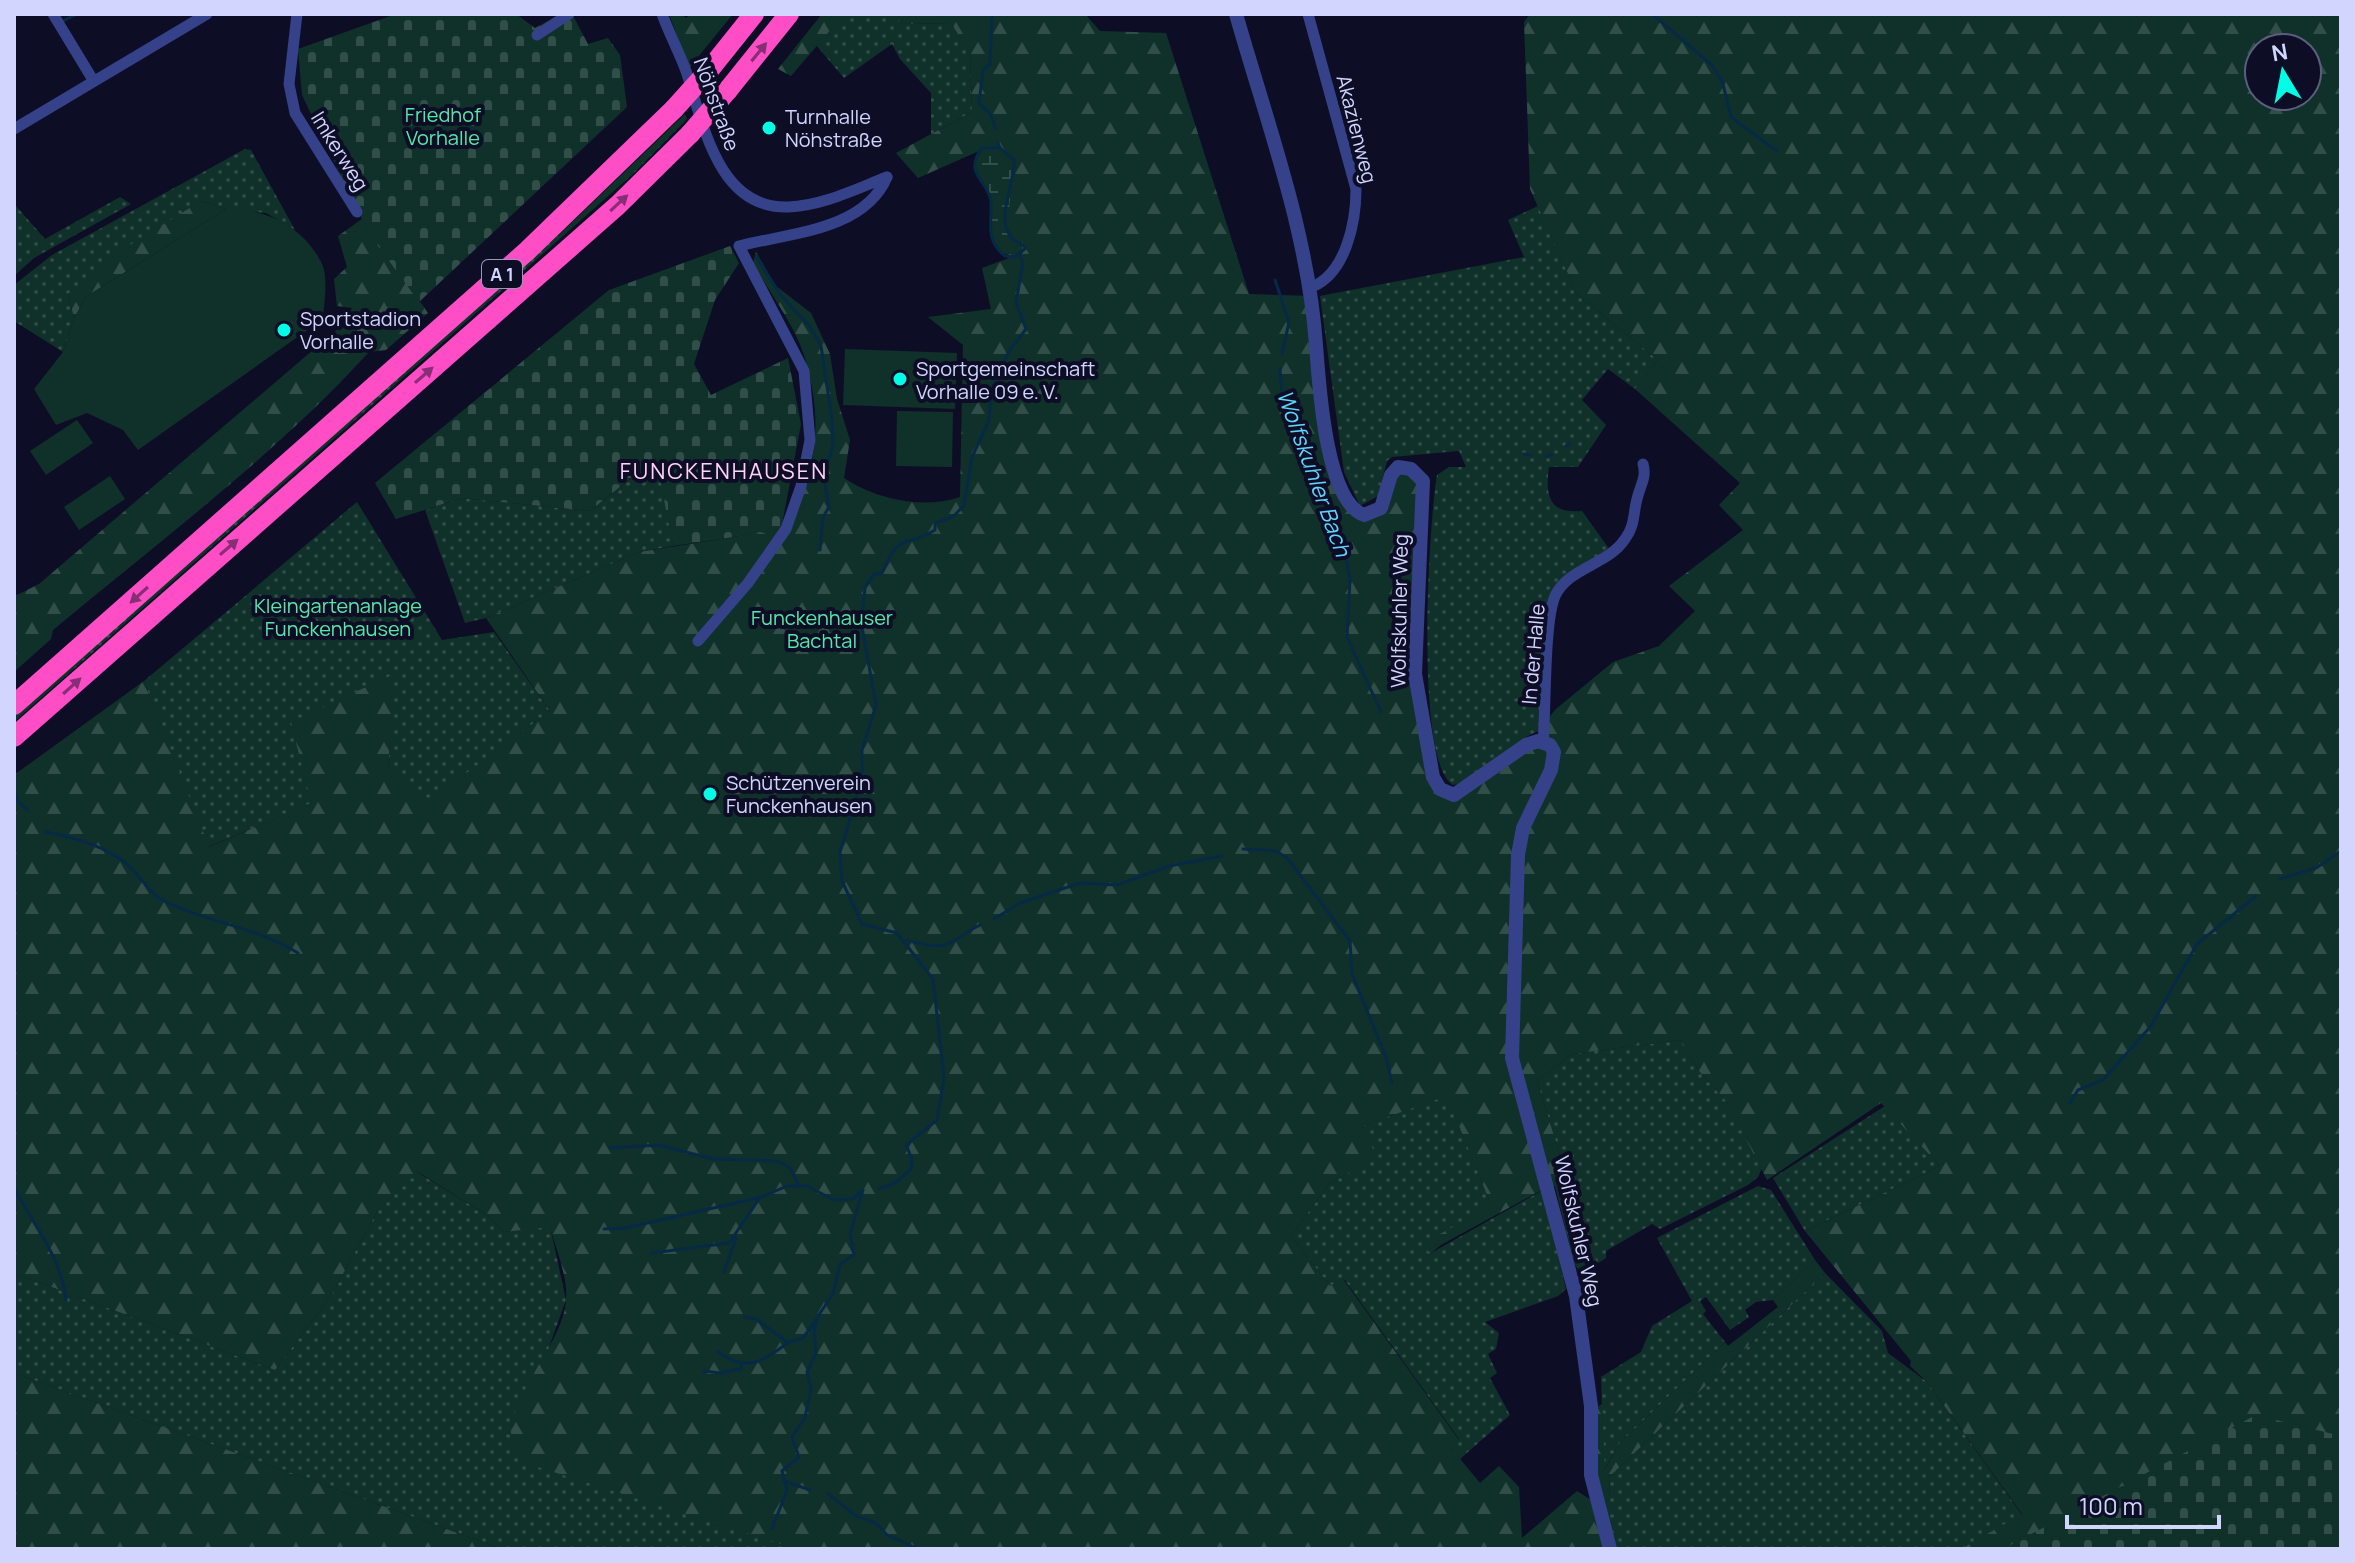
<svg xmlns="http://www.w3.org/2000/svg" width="2355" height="1563" font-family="Manrope,sans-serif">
<defs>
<pattern id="green-dots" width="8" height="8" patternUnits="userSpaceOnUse" patternTransform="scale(2)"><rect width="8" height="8" fill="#103129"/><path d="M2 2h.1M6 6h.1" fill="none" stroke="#324e49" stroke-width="1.8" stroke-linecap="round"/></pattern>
<pattern id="forest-firs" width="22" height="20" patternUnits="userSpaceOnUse" patternTransform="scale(2)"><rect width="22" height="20" fill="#103129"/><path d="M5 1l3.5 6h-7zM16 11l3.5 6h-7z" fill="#324e49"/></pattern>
<pattern id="wetland-marsh" width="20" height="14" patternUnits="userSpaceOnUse" patternTransform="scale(2)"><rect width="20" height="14" fill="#103129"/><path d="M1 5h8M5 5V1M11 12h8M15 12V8" fill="none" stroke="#324e49"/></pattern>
<pattern id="cemetery-stones" width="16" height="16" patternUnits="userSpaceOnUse" patternTransform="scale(2)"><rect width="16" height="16" fill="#103129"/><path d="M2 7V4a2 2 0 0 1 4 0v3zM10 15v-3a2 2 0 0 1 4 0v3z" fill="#324e49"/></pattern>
</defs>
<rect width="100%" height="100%" fill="#0d0e26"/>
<g fill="url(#green-dots)">
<polygon points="844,14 896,14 901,24 951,23 970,52 972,112 931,134 931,93 900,59 892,44 844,78 816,45"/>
<polygon points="685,114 687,119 633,174 14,722 14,717 562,232"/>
<polygon points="245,149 251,150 295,230 266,213 226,209 201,201 68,294 74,318 63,352 14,321 14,285 52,255"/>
<polygon points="120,197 131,204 34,258 14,276 16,206 45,239"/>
<path d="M1538,206L1577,294L1658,360L1635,389L1608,369L1582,400L1606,425L1578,467H1549C1545,496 1549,514 1582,511L1610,550L1556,590L1539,731C1508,742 1485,779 1453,785C1414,762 1429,521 1437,475L1449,467H1466L1459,451L1392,457L1387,461L1378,496L1360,506L1344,472L1320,296L1524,257L1508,220Z"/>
<polygon points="657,458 673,546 639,552 486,618 465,623 425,510 462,498 590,511"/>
<polygon points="357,502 442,640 494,632 550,711 430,801 388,769 393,675 312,803 208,847 144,681"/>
<polygon points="1681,1040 1699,1071 1727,1102 1762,1168 1758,1177 1748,1185 1660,1229 1652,1224 1606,1251 1606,1258 1598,1263 1586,1248 1567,1169 1564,1168 1537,1081 1572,1054"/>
<polygon points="1447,1095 1491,1205 1431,1253 1543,1190 1566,1289 1558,1296 1485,1322 1499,1333 1496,1349 1488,1354 1497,1373 1490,1378 1510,1415 1460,1459 1451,1448 1459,1439 1344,1279 1330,1286 1291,1236 1329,1184 1376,1157 1362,1126"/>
<polygon points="1885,1106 1940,1166 1805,1231 1773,1178"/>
<polygon points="417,1172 490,1217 503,1232 550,1226 566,1300 549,1347 747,1531 797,1549 502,1549 14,1373 14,1273 275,1370 332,1294 378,1210"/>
<polygon points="1758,1186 1771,1190 1815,1260 1773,1300 1756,1302 1745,1310 1749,1317 1730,1330 1706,1297 1700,1301 1706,1311 1703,1314 1725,1342 1619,1444 1604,1470 1601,1377 1641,1352 1652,1326 1692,1301 1657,1238"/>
<polygon points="1825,1273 1882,1331 1888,1353 1927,1382 2022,1515 1961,1549 1614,1549 1602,1503 1610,1499 1609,1477"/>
</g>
<g fill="url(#forest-firs)" fill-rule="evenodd">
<polygon points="669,14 681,14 686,18 691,14 733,14 689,68"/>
<polygon points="822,14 844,14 791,76 778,69"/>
<path d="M896,14H1085L1100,31L1166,33L1249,294L1312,296L1318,383L1346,498L1369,515L1391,475L1416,472L1424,739L1446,794L1538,741L1545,722L1556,709L1613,662L1659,646L1695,611L1669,586L1743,530L1719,505L1740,483L1635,389L1658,360L1577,294L1530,189L1524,22L1530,14H2341V1549H1961L2022,1514L1927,1382L1910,1366L1911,1361L1805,1231L1940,1166L1881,1103L1767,1180L1727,1102L1699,1071L1681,1040L1572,1054L1537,1081L1564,1168L1567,1169L1586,1248L1598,1263L1578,1269L1574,1263L1555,1186L1538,1192L1428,1252L1426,1242L1491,1205L1447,1096L1362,1126L1377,1157L1329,1184L1291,1236L1330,1286L1343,1279L1459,1440L1451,1448L1480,1483L1499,1466L1519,1487L1522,1538L1577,1491L1596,1503L1610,1549H797L522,1462C519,1453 512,1442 511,1433C509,1397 564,1341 566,1300C568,1277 556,1249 550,1227L503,1232L490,1217L418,1172L378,1210L332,1294L275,1370L14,1273V775L144,681L209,847L311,803L291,722L394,674L388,769L430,800L550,711L486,618L639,552L790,528C817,467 824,420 804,355C794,324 769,292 753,263L756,252L776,286L811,313L830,354L837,399L850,440L844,478C875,499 924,510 960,497L963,345L928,317L991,309L982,268L1023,253L1007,229V203L1015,167L988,147L918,178L896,153L972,112L970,53L951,23L901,24ZM2259,48H2307V96H2259Z"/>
<polygon points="201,201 226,209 87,296 74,318 68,294 128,246"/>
<path d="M362,219L428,313L386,350L369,352C275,455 160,541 53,630L51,639L14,672V593L17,595L39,584L340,327L352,308L337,306L334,279L347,267L338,236Z"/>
<polygon points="1815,1260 1825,1273 1609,1477 1610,1499 1602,1503 1598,1480 1597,1407 1602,1404 1605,1469 1619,1444 1725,1342 1728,1346 1778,1307 1773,1300"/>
<polygon points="14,1373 502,1549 14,1549"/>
</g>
<path fill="url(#wetland-marsh)" d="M982,148H1000L1014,160L1007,229L1011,237L1026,248L1014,257L998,251C984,230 992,222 991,201C989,182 963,173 982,148Z"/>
<g fill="url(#cemetery-stones)">
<polygon points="396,14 516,14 535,28 561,14 572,14 588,44 608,38 620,55 627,107 419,302 368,232 324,141 302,95 298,49"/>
<polygon points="730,246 739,263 715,300 694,364 711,395 788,358 801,424 781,530 673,546 656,458 590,511 462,498 396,519 375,483 609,290"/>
<polygon points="2256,1415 2341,1436 2341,1549 2003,1549"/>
</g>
<g fill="#103129">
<path d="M226,209C265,208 303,226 321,262C329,276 324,303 323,319L138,450L123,430L87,413L56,425L34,389L63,352L74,318L87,296Z"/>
<polygon points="845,349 957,353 955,409 843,405"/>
<polygon points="897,411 953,412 952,467 896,466"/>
<polygon points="77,420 93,443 46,475 30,451"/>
<polygon points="110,476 125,499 79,530 64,507"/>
</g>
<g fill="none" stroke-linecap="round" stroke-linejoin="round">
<g stroke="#062a46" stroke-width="3">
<polyline points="992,14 990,64 983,70 979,103 990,114 996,129"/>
<polyline points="1652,14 1712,65 1723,84 1731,117 1777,151"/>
<polyline points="63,21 77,14"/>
<path d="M998,143L1000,148H982C962,174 990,182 991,202C992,224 985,240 1005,256L1014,257L1026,248C1021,242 1015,243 1011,237C995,217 1016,182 1014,160L1000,148"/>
<polyline points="757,258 780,294 810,327 821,346 832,420 833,445 824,478 829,507 823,517 820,550"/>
<polyline points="1275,280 1289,322 1282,354"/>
<polyline points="1280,369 1282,397 1335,516 1344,547 1350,579 1347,637 1381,712"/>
<polyline points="1566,446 1570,443"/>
<polyline points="1524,454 1531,455"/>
<polyline points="1546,456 1552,455"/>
<polyline points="14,791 19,803 28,810"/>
<path d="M45,832C73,837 103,845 126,863C140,875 149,894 166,902C209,923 257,927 298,953"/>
<polyline points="1243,849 1276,851 1287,858 1350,941 1352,974 1386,1057 1392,1083"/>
<polyline points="2280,879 2316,868 2341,851"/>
<polyline points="994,919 1020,903 1080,883 1117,885 1169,866 1222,856"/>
<path d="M907,940C952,953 945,943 980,925"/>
<polyline points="2070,1103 2078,1090 2103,1080 2151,1026 2197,944 2256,896"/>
<polyline points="610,1148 659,1145 713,1159 778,1161 790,1168 799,1186"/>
<path d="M14,1188C34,1225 61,1257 66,1300"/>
<path d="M879,1189L895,1183L911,1169L912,1159L906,1145L937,1120L944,1078L933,979L897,933L862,924L842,881L840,852L862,780V750L876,705L861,621L865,588L873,575L882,573C901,529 903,550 935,530V523L953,517L964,505L972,457L988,423L993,387L1009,351L1026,329L1016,303L1023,262L1019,255"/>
<polyline points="604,1229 625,1228 762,1197 787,1186 807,1186 834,1200 853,1199 860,1192"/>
<polyline points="652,1253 729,1243 759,1199"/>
<polyline points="724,1272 736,1238"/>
<polyline points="744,1317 756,1319 787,1342"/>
<path d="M718,1352C747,1373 763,1361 786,1344C789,1341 798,1340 803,1338L816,1320"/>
<polyline points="704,1371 720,1373 741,1369 742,1364"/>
<polyline points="784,1481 810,1490"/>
<polyline points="827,1493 856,1516 876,1523 887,1535 918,1549"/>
<polyline points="772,1529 787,1490 782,1471 799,1457 792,1437 805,1417 811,1389 807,1372 816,1353 814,1330 818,1316 833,1294 840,1264 854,1255 850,1234 863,1190"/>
<polyline points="1441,1549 1449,1548"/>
</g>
<g stroke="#354289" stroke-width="11">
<polyline points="53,14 93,80"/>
<polyline points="297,14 289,84 295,113 357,212"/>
<path d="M662,14C669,33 679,52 686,71C703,122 717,209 788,207C822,206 856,189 887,177"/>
<path d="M1308,14L1356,189C1356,222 1346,273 1312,287"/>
<polyline points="537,35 569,14"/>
<polyline points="14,129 207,14"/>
<path d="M698,641L748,583L786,529L801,486L810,440L804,371L739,246C788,233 864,231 887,177"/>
<path d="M1543,742C1546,709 1544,622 1555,596C1569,567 1608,565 1625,539C1635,526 1633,514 1637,499C1640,485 1647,478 1643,464"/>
</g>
<path stroke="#354289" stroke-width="14" d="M1236,14C1267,123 1308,232 1316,345C1319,382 1325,501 1364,515L1381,508L1391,475L1398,467L1411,469L1423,481L1415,674L1433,777L1440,789L1454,795L1526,745L1538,741L1550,745L1554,752L1551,770L1523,828L1518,855L1512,1058L1576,1296L1591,1406V1475L1610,1549"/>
<g stroke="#ff4dc5" stroke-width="20">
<polyline points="710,69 754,14"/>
<polyline points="728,90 789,14"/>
<polyline points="14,705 527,251 674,109"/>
<polyline points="14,737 618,205 690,134"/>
</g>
<g stroke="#ff4dc5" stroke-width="20">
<polyline points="674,109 710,69"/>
<polyline points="690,134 728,90"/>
</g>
</g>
<defs><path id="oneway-solid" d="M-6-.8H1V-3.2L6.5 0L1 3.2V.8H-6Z" transform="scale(2)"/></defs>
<g fill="#862e76">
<use href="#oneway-solid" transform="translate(759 52) rotate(-51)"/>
<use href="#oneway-solid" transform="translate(619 203) rotate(-43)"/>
<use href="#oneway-solid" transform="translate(424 375) rotate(-41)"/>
<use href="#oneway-solid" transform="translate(229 547) rotate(-41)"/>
<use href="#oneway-solid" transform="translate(139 595) rotate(138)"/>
<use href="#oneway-solid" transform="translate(72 686) rotate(-42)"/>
</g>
<g fill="#00fde6" stroke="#0d0e26" stroke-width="3">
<circle cx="769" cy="128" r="8"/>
<circle cx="284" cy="330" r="8"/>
<circle cx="900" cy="379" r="8"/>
<circle cx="710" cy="794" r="8"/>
</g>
<g text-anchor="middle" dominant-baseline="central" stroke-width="8" stroke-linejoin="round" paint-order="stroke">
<rect fill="#0d0e26" stroke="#979abe" stroke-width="2" x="482" y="260" width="40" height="28" rx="6"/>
<g font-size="18" font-weight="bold" fill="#d2d6ff">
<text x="502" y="274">A 1</text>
</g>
<g font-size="20" fill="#d2d6ff" stroke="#0d0e26">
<text transform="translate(717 104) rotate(70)">Nöhstraße</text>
<text transform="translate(1357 129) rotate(76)">Akazienweg</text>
<text transform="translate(340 151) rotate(58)">Imkerweg</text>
<text transform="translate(1399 611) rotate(-89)">Wolfskuhler Weg</text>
<text transform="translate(1533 654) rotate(-85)">In der Halle</text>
<text transform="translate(1579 1231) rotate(77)">Wolfskuhler Weg</text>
</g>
<g font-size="20" fill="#56e8a7" stroke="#0d0e26">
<text x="443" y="114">Friedhof<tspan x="443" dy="23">Vorhalle</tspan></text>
<text x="338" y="605">Kleingartenanlage<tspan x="338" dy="23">Funckenhausen</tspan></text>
<text x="822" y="617">Funckenhauser<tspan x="822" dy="23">Bachtal</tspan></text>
</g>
<g font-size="20" fill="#d2d6ff" stroke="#0d0e26" text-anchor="start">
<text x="785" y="116">Turnhalle<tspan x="785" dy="23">Nöhstraße</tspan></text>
<text x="300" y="318">Sportstadion<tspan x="300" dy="23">Vorhalle</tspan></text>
<text x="916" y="368">Sportgemeinschaft<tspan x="916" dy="23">Vorhalle 09 e. V.</tspan></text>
<text x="726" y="782">Schützenverein<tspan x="726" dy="23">Funckenhausen</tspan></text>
</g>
<g font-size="22" letter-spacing="2" fill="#ffd4f8" stroke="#0d0e26">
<text x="724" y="471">FUNCKENHAUSEN</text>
</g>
<g font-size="22" font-style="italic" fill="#60d4ff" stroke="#0d0e26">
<text transform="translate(1314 473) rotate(70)">Wolfskuhler Bach</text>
</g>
</g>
<rect width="2355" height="1563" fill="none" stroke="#d2d6ff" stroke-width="32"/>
<g transform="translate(2283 72) rotate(350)"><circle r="38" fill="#0d0e26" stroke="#5c5e7d" stroke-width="2"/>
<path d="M0-6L14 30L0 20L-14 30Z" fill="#00fde6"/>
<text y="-12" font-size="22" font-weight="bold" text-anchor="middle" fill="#d2d6ff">N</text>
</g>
<path d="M2067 1515v12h152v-12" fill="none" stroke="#d2d6ff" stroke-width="4"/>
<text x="2079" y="1515" font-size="24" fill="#d2d6ff" stroke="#0d0e26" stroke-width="6" paint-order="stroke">100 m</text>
</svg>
